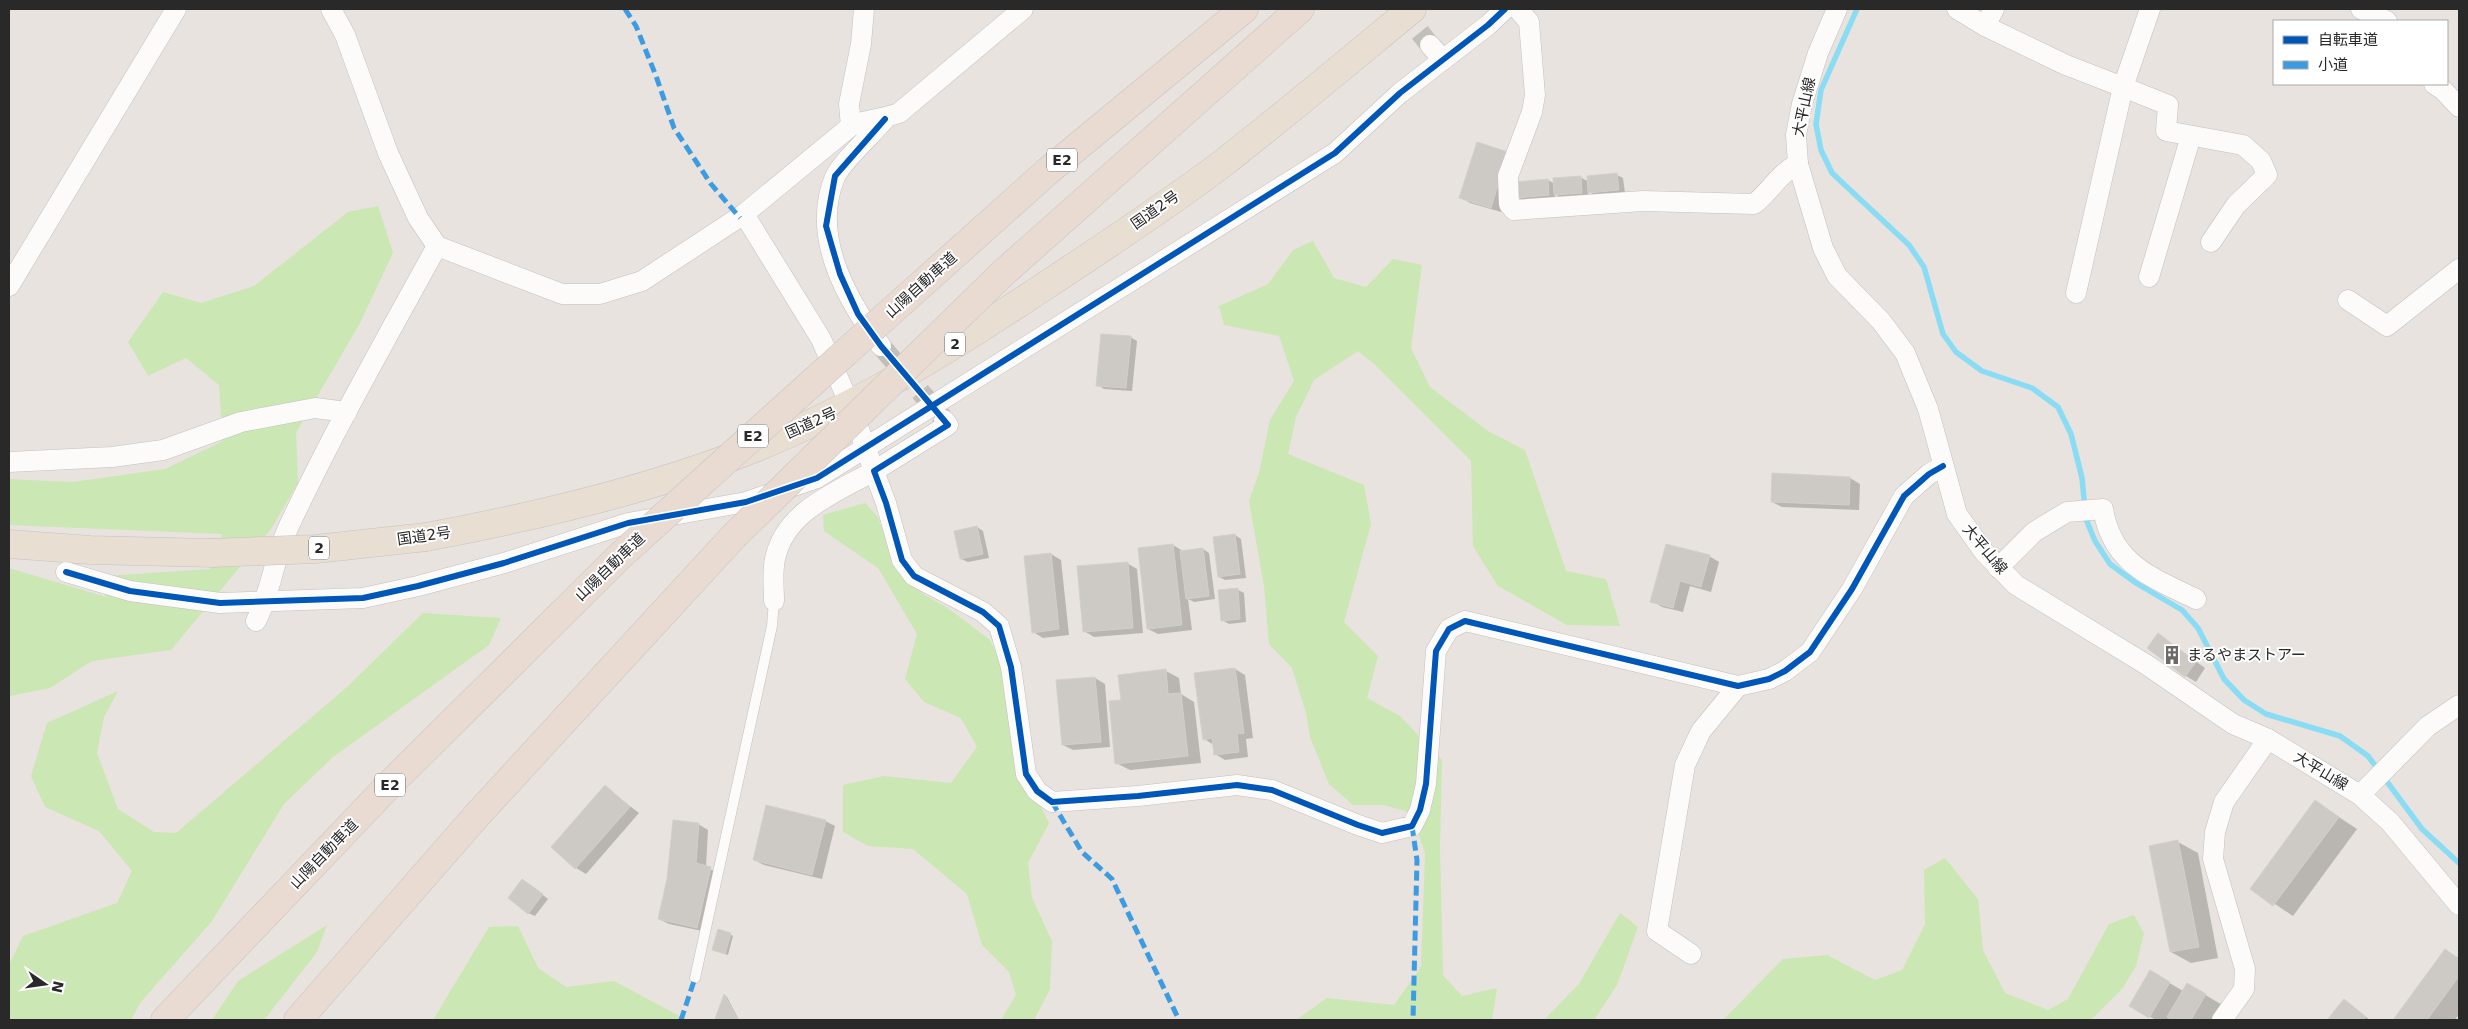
<svg xmlns="http://www.w3.org/2000/svg" width="2468" height="1029" font-family="'DejaVu Sans','Noto Sans JP',sans-serif">
<rect width="100%" height="100%" fill="#e8e3de"/>
<g fill="#cbe7b3">
<polygon points="378,206 393,253 360,323 296,433 298,483 271,529 171,650 92,661 50,688 10,696 9,568 106,597 106,576 210,569 222,534 9,525 9,479 73,482 165,469 223,441 219,385 186,358 148,376 128,342 163,292 201,303 254,286 348,212"/>
<polygon points="1313,241 1334,278 1366,287 1393,259 1422,265 1411,348 1430,387 1488,431 1525,450 1566,571 1606,579 1620,626 1567,625 1498,586 1473,546 1471,461 1373,363 1358,351 1314,380 1296,417 1288,454 1364,485 1371,524 1344,622 1378,656 1367,698 1400,716 1442,760 1440,847 1443,975 1462,996 1497,988 1492,1020 1296,1020 1327,998 1394,1005 1421,967 1425,854 1412,813 1384,805 1353,805 1329,784 1310,737 1306,713 1292,668 1269,644 1264,586 1249,501 1259,473 1270,420 1294,381 1279,336 1224,325 1219,306 1268,284 1293,250"/>
<polygon points="865,503 878,517 896,570 925,595 949,609 990,640 1002,665 1037,799 1049,823 1028,863 1032,898 1052,941 1050,989 1034,1020 1001,1020 1016,995 1009,972 982,945 967,894 913,849 868,846 843,832 843,785 884,776 951,783 977,747 961,718 924,702 905,679 917,634 878,568 824,531 823,515"/>
<polygon points="423,613 501,618 489,645 333,757 284,804 212,921 140,1003 131,1020 9,1020 9,965 23,936 117,903 132,871 99,831 45,807 31,776 47,723 118,691 104,717 97,753 118,809 154,832 176,833 347,687"/>
<polygon points="1945,858 1978,899 1983,950 2005,993 2048,1010 2068,999 2109,924 2134,915 2144,933 2136,966 2123,988 2091,1020 1723,1020 1783,959 1827,955 1875,980 1902,970 1925,924 1924,870"/>
<polygon points="1620,913 1638,927 1617,985 1594,1020 1544,1020 1579,984"/>
<polygon points="327,925 317,952 264,1020 212,1020 238,981"/>
<polygon points="518,926 538,968 566,987 614,981 687,1020 433,1020 489,927"/>
</g>
<g fill="#0003">
<polygon points="1518,159 1501,212 1470,203 1460,197"/>
<polygon points="1617,175 1623,178 1625,193 1596,196 1588,191 1588,196 1562,198 1555,194 1555,198 1524,201 1518,197 1548,180 1555,184 1580,177 1589,182"/>
<polygon points="1130,337 1137,341 1132,391 1104,389 1098,385"/>
<polygon points="1850,478 1860,484 1859,510 1782,507 1772,502"/>
<polygon points="977,527 983,531 989,558 968,562 961,559"/>
<polygon points="1235,535 1241,539 1246,578 1225,580 1219,577"/>
<polygon points="1173,545 1183,551 1203,549 1209,553 1215,599 1194,602 1188,599 1192,630 1158,634 1148,629"/>
<polygon points="1051,554 1061,560 1069,635 1043,638 1033,632"/>
<polygon points="1709,556 1719,562 1711,592 1690,586 1683,612 1662,607 1652,601"/>
<polygon points="1127,563 1137,569 1143,633 1094,637 1084,631"/>
<polygon points="1238,590 1244,593 1246,622 1229,624 1222,620"/>
<polygon points="2158,634 2205,668 2196,682 2186,676"/>
<polygon points="1235,669 1245,675 1253,738 1246,739 1248,757 1225,760 1215,754 1214,745 1204,739"/>
<polygon points="1166,671 1179,678 1181,694 1194,702 1201,763 1130,770 1116,763 1122,701"/>
<polygon points="1095,678 1105,684 1110,747 1073,750 1063,745"/>
<polygon points="605,787 639,813 586,874 576,868"/>
<polygon points="2316,802 2357,829 2293,916 2251,888"/>
<polygon points="825,821 835,826 822,879 764,865 754,860"/>
<polygon points="698,824 708,830 706,867 720,874 707,932 669,924 659,919"/>
<polygon points="2178,842 2198,853 2218,958 2191,963 2171,952"/>
<polygon points="529,884 548,899 535,916 528,913"/>
<polygon points="730,934 733,936 728,955 713,950"/>
<polygon points="2445,950 2459,958 2459,1014 2455,1020 2395,1020"/>
<polygon points="2151,972 2183,991 2187,984 2224,1006 2216,1020 2156,1020 2131,1006"/>
<polygon points="725,995 727,997 739,1020 717,1018"/>
<polygon points="2344,1001 2350,1004 2370,1020 2329,1020"/>
</g>
<g fill="none" stroke-linecap="round" stroke-linejoin="round">
<polyline stroke="#89dcf3" stroke-width="5.5" points="1857,9 1821,90 1816,124 1821,150 1832,173 1909,245 1924,267 1943,334 1956,352 1982,371 2032,388 2058,407 2071,434 2082,478 2086,519 2095,541 2110,564 2136,583 2182,610 2198,628 2224,679 2244,700 2266,714 2340,736 2368,756 2422,829 2459,863"/>
</g>
<g fill="#cdc9c5" stroke="#d3cfca">
<polygon points="1477,142 1508,152 1491,208 1459,198"/>
<polygon points="1617,173 1619,190 1588,193 1587,176"/>
<polygon points="1581,176 1582,193 1554,195 1553,178"/>
<polygon points="1548,179 1549,195 1517,198 1515,182"/>
<polygon points="1101,334 1131,336 1126,388 1096,386"/>
<polygon points="1772,473 1850,477 1849,505 1771,502"/>
<polygon points="977,526 983,554 960,559 954,531"/>
<polygon points="1235,534 1240,574 1218,577 1213,537"/>
<polygon points="1173,544 1182,625 1147,629 1138,548"/>
<polygon points="1666,544 1710,555 1701,587 1680,581 1673,608 1650,602"/>
<polygon points="1203,548 1209,596 1186,599 1180,551"/>
<polygon points="1051,553 1059,629 1032,633 1024,556"/>
<polygon points="1128,562 1133,628 1083,632 1077,566"/>
<polygon points="1238,588 1240,619 1221,621 1218,590"/>
<polygon points="2158,633 2196,662 2185,677 2147,648"/>
<polygon points="1235,668 1244,733 1237,734 1239,752 1214,755 1212,738 1203,740 1194,673"/>
<polygon points="1166,669 1168,694 1181,693 1188,756 1115,764 1109,701 1121,700 1118,675"/>
<polygon points="1095,677 1101,742 1062,745 1056,680"/>
<polygon points="605,785 630,807 575,869 551,847"/>
<polygon points="2315,800 2339,817 2273,906 2250,889"/>
<polygon points="766,805 826,820 812,875 753,860"/>
<polygon points="673,820 699,823 696,863 711,867 697,928 658,919 667,879"/>
<polygon points="2178,840 2199,947 2170,952 2149,846"/>
<polygon points="522,879 543,894 528,914 508,898"/>
<polygon points="718,929 731,933 725,954 712,950"/>
<polygon points="2445,949 2459,959 2459,976 2427,1020 2393,1020"/>
<polygon points="2150,970 2170,982 2149,1018 2129,1006"/>
<polygon points="2187,983 2206,994 2191,1020 2173,1020 2167,1017"/>
<polygon points="724,994 738,1020 715,1019"/>
<polygon points="2344,999 2366,1017 2363,1020 2327,1020"/>
</g>
<g fill="none" stroke-linecap="round" stroke-linejoin="round">
<g stroke="#c2beba" stroke-width="20" stroke-dasharray="20 10" stroke-linecap="butt">
<polyline points="1401,9 1430,45"/>
<polyline points="881,346 943,418"/>
</g>
<g stroke="#c1c0c0" stroke-width="11">
<polyline id="service" points="695,978 772,626 774,601"/>
</g>
<g stroke="#c1c0c0" stroke-width="21">
<g id="minor">
<path d="M331,9L345,35L388,153L418,218L437,246L562,294H600L642,281L744,214L851,126C867,119 883,119 899,113L1023,9"/>
<path d="M1518,9L1529,22L1535,95L1532,112L1508,176L1509,204L1514,210L1643,201L1754,204C1770,192 1779,173 1798,164"/>
<polyline points="1837,9 1818,53 1802,104 1796,135 1798,164 1823,248 1837,276 1881,321 1905,353 1928,409 1957,514 1984,552 2016,585 2147,665 2233,724 2268,739 2360,795 2390,822 2459,905"/>
<polyline points="1957,9 1985,26 2066,65 2123,87 2076,293"/>
<polyline points="2150,9 2123,87 2168,105 2166,131 2243,145 2261,161 2267,175 2236,205 2211,242"/>
<polyline points="2361,9 2387,21"/>
<polyline points="1985,26 1994,9"/>
<polyline points="1430,45 1443,60"/>
<polyline points="2434,84 2443,90 2459,107"/>
<polyline points="851,126 849,104 861,44 864,9"/>
<path d="M744,214L821,339L850,405L874,471C835,493 785,511 775,559C772,572 774,588 774,601"/>
<polyline points="2149,277 2191,136"/>
<polyline points="9,286 176,9"/>
<polyline points="2348,300 2387,326 2459,269"/>
<path d="M881,346C847,300 810,236 835,177C843,160 872,135 885,119"/>
<polyline points="944,420 948,425 874,471 886,503 902,560 914,576 983,612 999,626 1011,667 1026,774 1037,791 1052,802 1138,796 1237,785 1272,790 1358,825 1382,833 1412,826 1420,810 1426,784 1436,651 1449,629 1465,621 1738,686 1769,679 1785,671 1810,652 1852,589 1904,496 1929,474 1943,466"/>
<polyline points="9,462 112,457 163,450 241,422 315,408 347,412"/>
<path d="M1998,568L2034,532L2067,512L2103,509C2112,564 2151,577 2196,599"/>
<polyline points="66,572 130,591 220,603 363,598 418,586 504,563 628,523 746,502 817,478 1335,153 1400,93 1488,25 1505,9"/>
<path d="M256,621C271,592 274,558 288,528C333,432 386,339 437,246"/>
<polyline points="2360,795 2428,726 2459,705"/>
<polyline points="1691,954 1657,931 1685,765 1701,731 1738,686"/>
<polyline points="2222,1020 2244,989 2245,969 2213,859 2215,832 2224,802 2268,739"/>
</g>
</g>
<g stroke="#c4c2c0" stroke-width="29">
<g id="trunk">
<path d="M426,537C534,517 653,489 755,448C859,406 955,346 1048,284C1107,245 1166,206 1222,164C1286,114 1349,61 1412,9"/>
<polyline points="9,544 90,550 212,553"/>
</g>
</g>
<g stroke="#c4c2c0" stroke-width="29">
<g id="motorway">
<polyline points="1002,274 1300,9"/>
<polyline points="885,317 1048,171 1244,9"/>
<polyline points="165,1020 392,782 621,555"/>
<polyline points="298,1020 479,813 734,536"/>
</g>
</g>
<use href="#service" stroke="#fcfbfa" stroke-width="10"/>
<use href="#minor" stroke="#fcfbfa" stroke-width="20"/>
<use href="#trunk" stroke="#e8ded2" stroke-width="28"/>
<use href="#motorway" stroke="#e9dbd2" stroke-width="28"/>
<g stroke="#c4c2c0" stroke-width="29" stroke-linecap="butt">
<polyline id="trunk-bridge" points="212,553 316,549 426,537"/>
</g>
<g stroke="#c4c2c0" stroke-width="29" stroke-linecap="butt">
<g id="motorway-bridge">
<polyline points="734,536 1002,274"/>
<polyline points="621,555 885,317"/>
</g>
</g>
<use href="#trunk-bridge" stroke="#e8ded2" stroke-width="28"/>
<use href="#motorway-bridge" stroke="#e9dbd2" stroke-width="28"/>
<g stroke="#3d9ce1" stroke-width="5" stroke-dasharray="10 5" stroke-linecap="butt">
<polyline points="625,9 636,26 656,76 674,128 711,184 740,218"/>
<polyline points="1052,802 1082,852 1112,879 1179,1020"/>
<polyline points="1412,826 1417,860 1413,1020"/>
<polyline points="681,1020 695,978"/>
</g>
<g stroke="#fff" stroke-width="9">
<g id="cycleway">
<polyline points="885,119 835,176 826,226 840,274 858,314 881,346 948,425 874,471 886,503 902,560 914,576 983,612 999,626 1011,667 1026,774 1037,791 1052,802 1138,796 1237,785 1272,790 1358,825 1382,833 1412,826 1420,810 1426,784 1436,651 1449,629 1465,621 1738,686 1769,679 1785,671 1810,652 1852,589 1904,496 1929,474 1943,466"/>
<polyline points="66,572 130,591 220,603 363,598 418,586 504,563 628,523 746,502 817,478 1335,153 1400,93 1488,25 1505,9"/>
</g>
</g>
<use href="#cycleway" stroke="#0057b8" stroke-width="6"/>
</g>
<defs>
<g id="building-bare" transform="scale(1.5)"><path d="M-4-6H4V6H1V3H-1V6H-4ZM-2.5-4.3h1.7v1.8h-1.7ZM.8-4.3h1.7v1.8H.8ZM-2.5-1h1.7V.8h-1.7ZM.8-1h1.7V.8H.8Z" fill="#6c6a68" stroke="#fff" stroke-width="2.5" paint-order="stroke"/></g>
</defs>
<g fill-rule="evenodd">
<use href="#building-bare" x="2172" y="655"/>
</g>
<g text-anchor="middle" dominant-baseline="central" stroke-width="4" stroke-linejoin="round" paint-order="stroke">
<g fill="#fff" stroke="#696969" stroke-width="1">
<rect x="1047" y="148.5" width="30" height="23" rx="4"/>
<rect x="945" y="332.5" width="20" height="23" rx="4"/>
<rect x="738" y="424.5" width="30" height="23" rx="4"/>
<rect x="309" y="536.5" width="20" height="23" rx="4"/>
<rect x="375" y="773.5" width="30" height="23" rx="4"/>
</g>
<g font-size="14" font-weight="bold" fill="#292929">
<text x="1062" y="160">E2</text>
<text x="955" y="344">2</text>
<text x="753" y="436">E2</text>
<text x="319" y="548">2</text>
<text x="390" y="785">E2</text>
</g>
<g font-size="15" fill="#292929" stroke="#fff">
<text transform="translate(1804 107) rotate(-78)">大平山線</text>
<text transform="translate(1155 210) rotate(-35)">国道2号</text>
<text transform="translate(921 285) rotate(-42)">山陽自動車道</text>
<text transform="translate(811 423) rotate(-24)">国道2号</text>
<text transform="translate(424 536) rotate(-8)">国道2号</text>
<text transform="translate(1985 549) rotate(50)">大平山線</text>
<text transform="translate(610 567) rotate(-44)">山陽自動車道</text>
<text transform="translate(2321 771) rotate(31)">大平山線</text>
<text transform="translate(324 854) rotate(-46)">山陽自動車道</text>
</g>
<g font-size="15" fill="#292929" stroke="#fff" text-anchor="start">
<text x="2187" y="655">まるやまストアー</text>
</g>
</g>
<rect width="2468" height="1029" fill="none" stroke="#292929" stroke-width="20"/>
<rect x="2273" y="20" width="175" height="65" fill="#ffffff" stroke="#a9a9a9"/>
<rect x="2283" y="36" width="25" height="8" fill="#0057b8" stroke="#a9a9a9"/>
<text x="2318" y="45" font-size="15" fill="#292929">自転車道</text>
<rect x="2283" y="61" width="25" height="8" fill="#3d9ce1" stroke="#a9a9a9"/>
<text x="2318" y="70" font-size="15" fill="#292929">小道</text>
<g transform="translate(45 984) rotate(103)" stroke="#ffffff" stroke-width="4" paint-order="stroke">
<path d="M0-4L9 19L0 12L-9 19Z" fill="#292929"/>
<text y="-8" font-size="14" font-weight="bold" text-anchor="middle" fill="#292929">N</text>
</g>
</svg>
